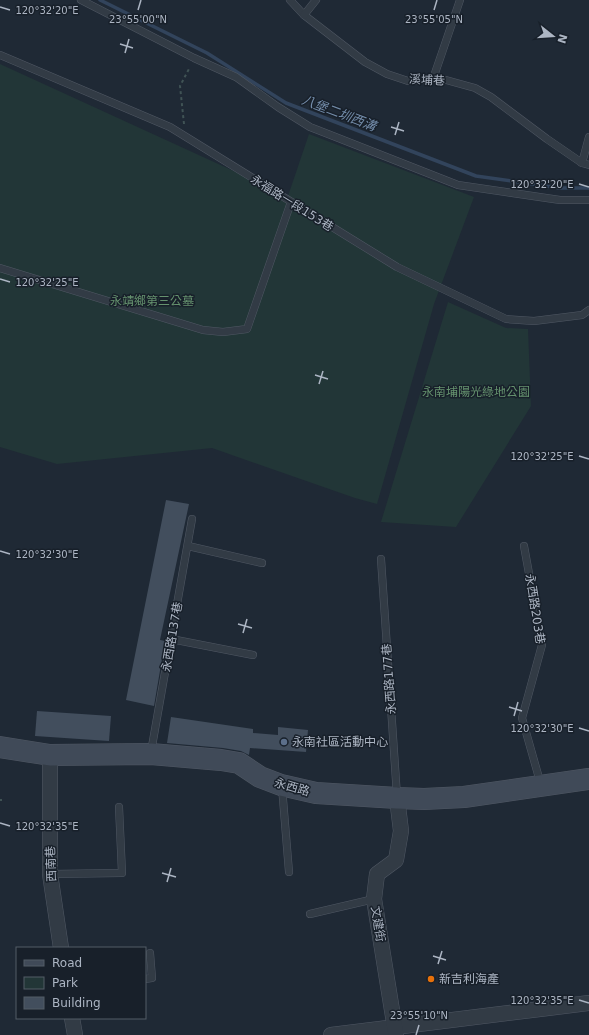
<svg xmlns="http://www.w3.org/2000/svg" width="589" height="1035" font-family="'DejaVu Sans','Noto Sans TC',sans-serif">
<rect width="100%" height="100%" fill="#1f2935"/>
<g fill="#223637">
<polygon points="0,64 288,196 309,134 474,197 434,304 377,504 355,498 212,448 57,464 0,447"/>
<polygon points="448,302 506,328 528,329 531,406 456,527 381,522"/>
</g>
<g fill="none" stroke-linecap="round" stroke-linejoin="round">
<polyline stroke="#32445c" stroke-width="3.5" points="100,0 207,53 286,103 476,176 560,188 589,188"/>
</g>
<g fill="#424e5d">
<polygon points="166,500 189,504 160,640 165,641 154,706 126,700"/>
<polygon points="37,711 111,716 109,741 35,736"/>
<polygon points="171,717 253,729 253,733 278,735 278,727 308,730 306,752 250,748 249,755 241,751 223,748 167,743"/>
</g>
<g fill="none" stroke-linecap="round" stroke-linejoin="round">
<g stroke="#505864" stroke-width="8">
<g id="lane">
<polyline points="81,0 194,58 236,77 278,107 310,127 328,134 458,185 560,200 589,200"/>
<polyline points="290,0 304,15 365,62 387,74 408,81 433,79 446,80 475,88 491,97 547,139 582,163 589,165"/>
<polyline points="304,15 316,0"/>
<polyline points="0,55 170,127 397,267 506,319 534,321 582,315 589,310"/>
<polyline points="433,79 460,0"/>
<polyline points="582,163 589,137"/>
<polyline points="0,268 203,330 223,332 247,329 291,202"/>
<polyline points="188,546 262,563"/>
<polyline points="524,546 542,645 522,718 541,785"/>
<polyline points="381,559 397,796"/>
<polyline points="171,639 253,655"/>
<polyline points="151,752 192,519"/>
<polyline points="282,787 289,872"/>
<polyline points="50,874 122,873 119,807"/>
<polyline points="310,914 374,899"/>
<polyline points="145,979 152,978 150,953"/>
</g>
</g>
<g stroke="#505864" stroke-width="16">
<g id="street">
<polyline points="50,755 50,874 61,948"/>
<polyline points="72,1018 75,1035"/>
<polyline points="331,1035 589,1003"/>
<polyline points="396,1035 374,899 377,874 396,860 401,831 397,798"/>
</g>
</g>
<g stroke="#505864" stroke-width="22">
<polyline id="secondary" points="0,747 50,755 151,754 221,760 239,763 260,777 281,785 316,793 397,798 424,799 464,797 589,779"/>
</g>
<g stroke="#405355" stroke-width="2" stroke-dasharray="3 3" stroke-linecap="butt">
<polyline points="184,124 180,86 190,67"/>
<polyline points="0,800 2,800"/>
</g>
<use href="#lane" stroke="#323b45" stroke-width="7"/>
<use href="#street" stroke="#323b45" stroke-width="15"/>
<use href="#secondary" stroke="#404a58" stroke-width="21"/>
</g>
<path fill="none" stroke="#acb5c3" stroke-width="1.5" d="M0,7L10,10M138,10L141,0M434,10L437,0M120,44L133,48M125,53L129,39M391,127L404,131M395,135L399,122M579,184L589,187M0,279L10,282M315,375L328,379M319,384L323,371M579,456L589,459M0,551L10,554M238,624L252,628M243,633L247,619M509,707L522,711M514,716L518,702M579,728L589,731M0,823L10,826M162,873L176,877M167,882L171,868M433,956L446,960M438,964L442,951M579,1000L589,1003M416,1035L419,1025"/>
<circle fill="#5c6f8a" stroke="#18202a" stroke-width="1.5" cx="284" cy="742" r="4"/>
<circle fill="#e8710a" stroke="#18202a" stroke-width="1.5" cx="431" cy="979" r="4"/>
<g text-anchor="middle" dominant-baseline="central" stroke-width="3" stroke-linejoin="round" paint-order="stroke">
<g font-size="12" fill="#acb5c3" stroke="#18202a">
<text transform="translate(427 80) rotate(3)">溪埔巷</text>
<text transform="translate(292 203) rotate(32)">永福路一段153巷</text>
<text transform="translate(535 609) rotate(81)">永西路203巷</text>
<text transform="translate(172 637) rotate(-80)">永西路137巷</text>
<text transform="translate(389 679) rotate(-94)">永西路177巷</text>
<text transform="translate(292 787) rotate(16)">永西路</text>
<text transform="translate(51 864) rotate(-92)">西南巷</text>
<text transform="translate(378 924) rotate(81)">文建街</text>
</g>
<g font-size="12" fill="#65926e" stroke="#18202a">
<text x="152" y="301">永靖鄉第三公墓</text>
<text x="476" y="392">永南埔陽光綠地公園</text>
</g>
<g font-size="12" fill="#acb5c3" stroke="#18202a" text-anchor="start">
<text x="292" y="742">永南社區活動中心</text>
<text x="439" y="979">新吉利海產</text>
</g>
<g font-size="13" font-style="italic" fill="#748dab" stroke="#18202a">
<text transform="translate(339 113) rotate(21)">八堡二圳西溝</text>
</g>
</g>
<g font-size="10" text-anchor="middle" fill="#acb5c3" stroke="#18202a" stroke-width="3" stroke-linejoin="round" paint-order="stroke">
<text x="47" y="14">120°32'20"E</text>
<text x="138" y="23">23°55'00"N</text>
<text x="434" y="23">23°55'05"N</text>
<text x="542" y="188">120°32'20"E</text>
<text x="47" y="286">120°32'25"E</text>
<text x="542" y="460">120°32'25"E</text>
<text x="47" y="558">120°32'30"E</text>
<text x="542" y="732">120°32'30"E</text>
<text x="47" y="830">120°32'35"E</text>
<text x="542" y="1004">120°32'35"E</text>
<text x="419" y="1019">23°55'10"N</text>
</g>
<rect x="16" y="947" width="130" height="72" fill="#18202a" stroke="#535c67"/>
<rect x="24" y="960" width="20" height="6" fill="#404a58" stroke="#535c67"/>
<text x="52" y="967" font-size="12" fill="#acb5c3">Road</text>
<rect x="24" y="977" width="20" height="12" fill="#223637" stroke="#535c67"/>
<text x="52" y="987" font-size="12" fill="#acb5c3">Park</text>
<rect x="24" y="997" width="20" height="12" fill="#424e5d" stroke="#535c67"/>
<text x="52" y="1007" font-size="12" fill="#acb5c3">Building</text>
<g transform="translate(553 36) rotate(107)" stroke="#18202a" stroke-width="3" paint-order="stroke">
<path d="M0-3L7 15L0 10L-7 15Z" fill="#acb5c3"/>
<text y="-6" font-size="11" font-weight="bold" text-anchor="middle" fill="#acb5c3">N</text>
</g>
</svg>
